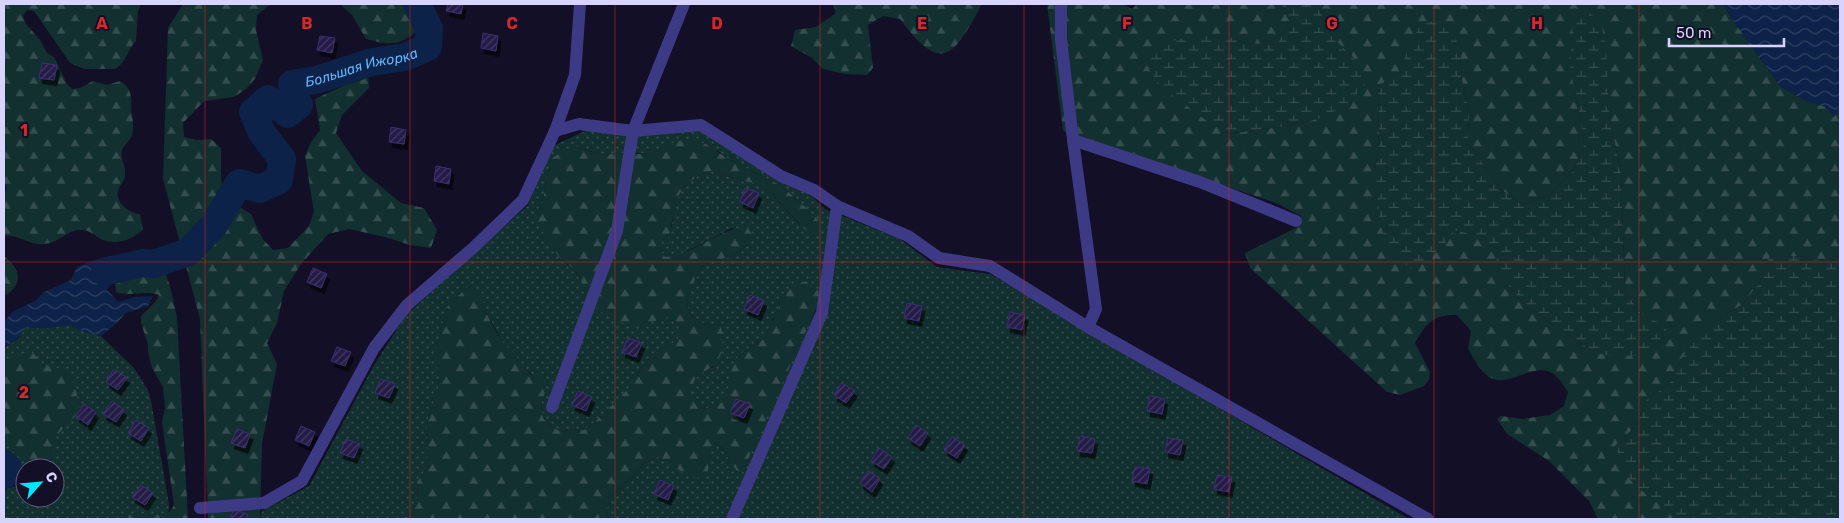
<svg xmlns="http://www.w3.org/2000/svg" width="1844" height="523" font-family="Rubik,sans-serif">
<defs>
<pattern id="grass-dots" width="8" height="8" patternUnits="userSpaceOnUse" patternTransform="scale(1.25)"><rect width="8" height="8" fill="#12302f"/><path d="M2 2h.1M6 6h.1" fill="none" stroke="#344d4e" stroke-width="1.8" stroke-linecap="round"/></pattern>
<pattern id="forest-firs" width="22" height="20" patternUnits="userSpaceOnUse" patternTransform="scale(1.25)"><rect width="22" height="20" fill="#12302f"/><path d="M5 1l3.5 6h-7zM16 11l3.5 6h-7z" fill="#344d4e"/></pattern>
<pattern id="wetland-marsh" width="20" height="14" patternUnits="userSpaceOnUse" patternTransform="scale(1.25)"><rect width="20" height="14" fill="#12302f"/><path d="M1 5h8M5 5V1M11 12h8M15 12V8" fill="none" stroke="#344d4e"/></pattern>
<pattern id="water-waves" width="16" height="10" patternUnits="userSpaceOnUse" patternTransform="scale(1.25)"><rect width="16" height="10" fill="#0c2248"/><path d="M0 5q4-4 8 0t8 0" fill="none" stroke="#2f4163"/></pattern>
<pattern id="building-hatch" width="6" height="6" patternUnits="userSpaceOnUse" patternTransform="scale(1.25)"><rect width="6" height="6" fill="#241b47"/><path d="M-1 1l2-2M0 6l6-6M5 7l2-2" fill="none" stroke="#433b63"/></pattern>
<filter id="shadow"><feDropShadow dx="3" dy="5.5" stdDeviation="0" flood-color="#0009"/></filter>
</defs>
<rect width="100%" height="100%" fill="#130f26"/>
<g fill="url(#grass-dots)" fill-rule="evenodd">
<path d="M698,128L811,195L825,209L900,239L937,267L990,274L1409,519H609L607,511L610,497L632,477L644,463L657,457L670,461L681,472H708L709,457L712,442L725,450L730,463L820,304L781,296L778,310L764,339L739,355L726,400L714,407L700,409L689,398C691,379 696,375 713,367L721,325C689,325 680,311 694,282C696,277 699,269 704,265C711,260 721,260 729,257C739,253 746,247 753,239L732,228L679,255L665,257L656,245L672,226L674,210L678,196L687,185L698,175L712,171L742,181L756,183L769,191L800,225L804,206L782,186L730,160L718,151L663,148L650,153H619L604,155L577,147L551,159L542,205L537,220L563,261L574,270L583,281L588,296L667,317L679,325V340L652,354L628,389L596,421L584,430L569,431L554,429L543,418L541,403L546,390L504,345L483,306L481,293L470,285L449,304L444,318L437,347V362L439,377L438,394L431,408L427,424L428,454L426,469L417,482L418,504L409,515L402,519H260L262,511L309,486L374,365L406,315L528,205L553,146L587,130Z"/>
<path d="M70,325L85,332L101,336L134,368L148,390L151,401L169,504L168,519H4V492L8,488L22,485C20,470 11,466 4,455V348L18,339L25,327L46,328ZM25,468H55V498H25Z"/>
</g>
<g fill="url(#forest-firs)" fill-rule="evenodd">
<path d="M4,4H141L138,11L136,41C127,50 127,62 115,69H84L70,63L34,11L27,10L23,16L26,24L40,40L47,53L54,57L67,84L72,89L80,88L93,81L107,85L120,81C135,90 130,101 132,115C133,122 134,128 132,135C130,141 123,145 122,151C120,159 126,166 125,174C125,180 122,183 119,188C113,201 128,213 140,214L143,229C133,240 115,246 101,239C94,235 89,229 80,230C67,230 58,243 45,244C30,246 19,234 4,236V196L7,188L4,181Z"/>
<polygon points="183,4 276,4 268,6 257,15 256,30 263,60 255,79 246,89 234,97 204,101 183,123 184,137 197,140 211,139 221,148 221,179 225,198 251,214 262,238 273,250 288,248 309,226 314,212 305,156 311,142 320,130 315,99 368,74 369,88 342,115 336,133 362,171 401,203 424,208 437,230 431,248 410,245 385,237 349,229 328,234 301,264 284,291 277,323 267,343 277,364 262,444 260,519 208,519 200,319 163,179 168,28"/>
<path d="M340,4H409L421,27C401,46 392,46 366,39L352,15Z"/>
<path d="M833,4H982C954,56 942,76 900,19L883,16L868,25L873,68L867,75L845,74L823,69L812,58L791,46L795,30L816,27L836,13Z"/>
<path d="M1047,4H1123L1132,9L1137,4H1281L1290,21L1277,45L1246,43L1220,34L1232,133L1288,126L1317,119L1355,59L1333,38L1317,4H1724L1730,16L1780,86L1806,101L1826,107L1834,117L1840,103V255L1826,262L1799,256L1770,257L1760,282L1742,305L1719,318L1681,359L1669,384L1646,400L1636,426L1615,446L1646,494L1668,510L1676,519H1598L1589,501L1549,461L1507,434L1497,419L1501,416L1523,419L1550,415L1564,406L1568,392C1564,387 1561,380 1556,376C1537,359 1513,386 1493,379C1482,375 1474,359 1468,349L1471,331L1457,315C1434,314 1426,323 1415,343L1430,372L1429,380L1424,386L1400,395L1387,392L1250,268L1245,253L1300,226L1301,216L1276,203L1063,131ZM1460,52L1462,81L1469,111L1468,142L1500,189L1523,205L1550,194L1571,174L1584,148L1581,121L1574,92L1606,85L1609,115L1621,174L1625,291L1641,314L1596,353L1528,308L1509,287L1485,235L1456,231L1436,253L1375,170L1379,144L1378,87L1400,72Z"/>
<path d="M691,140L706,144L730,160L782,186L815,216L822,227L810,235L769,191L756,183L742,181L712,171L698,175L687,185L678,196L668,239L657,245L665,257C695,254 717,230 747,226L754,239C746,247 739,253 729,257C721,260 711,260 704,265C699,269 696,277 694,282C680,311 689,325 721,325C722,334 724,348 720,356C710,378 693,364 690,398L700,409L714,407L726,400L732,368L739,355L764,339L778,310L781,296L794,286L807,281L818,290L820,304L813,315L741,475L730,463L725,450L713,442L709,457L708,472L696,479L681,472L670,461L657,457L644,463L632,477L610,497L607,511L609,519H402L409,515L418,504L417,482L426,469L428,454L427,424L431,408L438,394L439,377L437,362V347L444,318L449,304L470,285L482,293L483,306L496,332L504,344L514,353L531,375H545L546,390L541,403L543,418L554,429L569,431L584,430L596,421L628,389L652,354L678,340L679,325L667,317C658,320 650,323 641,324C621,327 599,314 589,298C584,289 583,279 575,271C571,266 565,263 561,259C550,247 544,234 536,220L542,205L551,159L563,151L577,147L604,155L619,153L636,154L650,153L677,141Z"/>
<path d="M4,256C21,269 24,285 4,296Z"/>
<path d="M162,268C171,281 173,302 177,317L188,519H123L127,514C133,515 165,515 169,512C171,511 173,507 174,505L162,422L165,408L163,387L152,368L148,352V344L141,323V316L156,301L159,295C145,290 130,297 116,292L115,285C123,272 147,269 162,268Z"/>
<path d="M30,351C35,354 37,358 41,362C47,367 54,366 60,369C76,378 78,396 79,412L57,435L51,465L48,468H32C24,457 10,447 4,435C1,428 4,373 4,361Z"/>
</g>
<g fill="url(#wetland-marsh)">
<polygon points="1281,4 1317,4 1333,38 1355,59 1365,85 1344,107 1317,119 1288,126 1231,133 1207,121 1161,87 1146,65 1164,43 1191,36 1220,34 1246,43 1277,45 1290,21"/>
<polygon points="1574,8 1600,18 1606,47 1609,115 1621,174 1625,291 1641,314 1668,327 1651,353 1623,358 1596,353 1528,308 1509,287 1485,236 1456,231 1436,253 1412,270 1390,251 1380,225 1375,170 1379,144 1378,86 1400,72 1409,45 1423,21 1451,24 1460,52 1462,81 1469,111 1468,142 1500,189 1523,205 1550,194 1571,174 1584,148 1581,121 1574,92 1570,63"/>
<path d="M1840,255V519H1676C1662,503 1635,491 1625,471C1621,463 1618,454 1615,446L1636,426L1646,400L1669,384L1681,359L1698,337L1719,318L1742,305L1760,282L1770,256H1799L1826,262Z"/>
</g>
<g fill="url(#water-waves)">
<polygon points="1724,4 1840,4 1840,103 1834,117 1826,107 1806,101 1780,86 1730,16"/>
<polygon points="125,253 141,256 142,263 140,268 116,277 107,290 119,302 134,297 153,296 148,306 126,313 116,324 101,336 85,332 70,325 46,328 26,327 18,339 4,347 4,322 12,312 35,301 44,292 71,280 77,267 101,258"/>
</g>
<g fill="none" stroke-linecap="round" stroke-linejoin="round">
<g stroke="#0c2248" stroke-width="28">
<path id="s1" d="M105,272L142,263L154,264L188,252L214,225L239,183L260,189L279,180L282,159L262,133L253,112L268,99L288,114L299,105L292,84L316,80L372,62L405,57L428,47L429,28L417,4"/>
<polyline points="4,464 8,468 4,475"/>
</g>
</g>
<g fill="url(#building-hatch)" stroke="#3b2d73" filter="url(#shadow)">
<polygon points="448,4 463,4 461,14 446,11"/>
<polygon points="483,33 498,36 496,51 481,48"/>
<polygon points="320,36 335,38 332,53 317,50"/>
<polygon points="42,63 57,65 54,80 39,78"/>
<polygon points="391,127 406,130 404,144 389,142"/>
<polygon points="436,166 451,169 449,184 434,181"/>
<polygon points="745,188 759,193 753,208 740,202"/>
<polygon points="313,268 327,274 321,288 307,282"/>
<polygon points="750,295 764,301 758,315 744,309"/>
<polygon points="907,303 922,306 919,321 904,318"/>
<polygon points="1010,312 1025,315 1022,330 1007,327"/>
<polygon points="628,338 642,343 636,357 622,352"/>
<polygon points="337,347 351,352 345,366 331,361"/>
<polygon points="114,369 127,378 118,390 106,382"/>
<polygon points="381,379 395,384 389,398 375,393"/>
<polygon points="842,383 855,391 846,403 834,395"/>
<polygon points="578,391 592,397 586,411 572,405"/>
<polygon points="1150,396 1165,399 1162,414 1147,411"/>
<polygon points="736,399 750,404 744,418 730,413"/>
<polygon points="112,401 124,410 116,422 103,414"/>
<polygon points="84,404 96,412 88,425 76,416"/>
<polygon points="136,420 149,428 141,441 128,433"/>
<polygon points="916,425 928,433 920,446 908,438"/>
<polygon points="301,426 315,432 309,446 295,440"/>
<polygon points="237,429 250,434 245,448 231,443"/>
<polygon points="1080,436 1095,439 1092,453 1077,451"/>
<polygon points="952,437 965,445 957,458 944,450"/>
<polygon points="1168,438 1183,440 1180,455 1165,452"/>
<polygon points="346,439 360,444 354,458 340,453"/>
<polygon points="879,448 892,457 884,469 871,461"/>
<polygon points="1135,467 1150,469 1147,484 1132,481"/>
<polygon points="868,471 880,479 872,492 860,483"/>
<polygon points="1217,475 1232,477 1229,492 1214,489"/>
<polygon points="660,480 674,486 668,500 654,494"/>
<polygon points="141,485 153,493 145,505 132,497"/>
<polygon points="234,509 248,515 246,519 230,519"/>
</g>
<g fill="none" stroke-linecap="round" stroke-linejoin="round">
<g stroke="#3d3a85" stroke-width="12">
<polyline points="1061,4 1061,40 1073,140 1096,309 1088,327"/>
<polyline points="555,131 575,75 580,4"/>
<polyline points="1073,140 1200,182 1296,221"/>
<polyline points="552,407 617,231 633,131 684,4"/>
<polyline points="200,508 264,503 302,481 374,348 407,305 473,248 523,200 555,131 579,124 633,131 701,125 781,176 814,190 837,206 908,236 939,258 990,266 1088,327 1428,519"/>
<polyline points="732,519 822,313 837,206"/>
</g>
</g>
<path fill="none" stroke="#d62828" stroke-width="1" stroke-opacity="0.55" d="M205,4V519M410,4V519M615,4V519M820,4V519M1024,4V519M1229,4V519M1434,4V519M1639,4V519M4,262H1840"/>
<g text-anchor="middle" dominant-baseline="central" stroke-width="4" stroke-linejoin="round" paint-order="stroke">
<g font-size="14" font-style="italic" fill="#62b6ff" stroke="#130f26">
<text stroke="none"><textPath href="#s1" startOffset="445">Большая Ижорка</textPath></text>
</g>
</g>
<g font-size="16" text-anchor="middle" font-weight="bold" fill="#d62828" stroke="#130f26" stroke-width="4" stroke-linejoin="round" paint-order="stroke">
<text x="102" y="29">A</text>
<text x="307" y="29">B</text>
<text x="512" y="29">C</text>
<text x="717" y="29">D</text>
<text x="922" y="29">E</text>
<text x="1127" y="29">F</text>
<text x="1332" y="29">G</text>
<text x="1537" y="29">H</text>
<text x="24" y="136">1</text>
<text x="24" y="398">2</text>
</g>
<rect width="1844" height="523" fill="none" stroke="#d9d4ff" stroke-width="10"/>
<g transform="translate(40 483) rotate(63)"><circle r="24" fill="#130f26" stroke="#625e7d"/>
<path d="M0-4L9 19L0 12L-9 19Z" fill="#00e5ff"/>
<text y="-8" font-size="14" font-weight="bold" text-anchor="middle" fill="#d9d4ff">С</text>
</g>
<path d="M1669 38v8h115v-8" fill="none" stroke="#d9d4ff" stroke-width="2.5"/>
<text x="1676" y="38" font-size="15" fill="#d9d4ff" stroke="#130f26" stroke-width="4" paint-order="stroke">50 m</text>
</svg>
